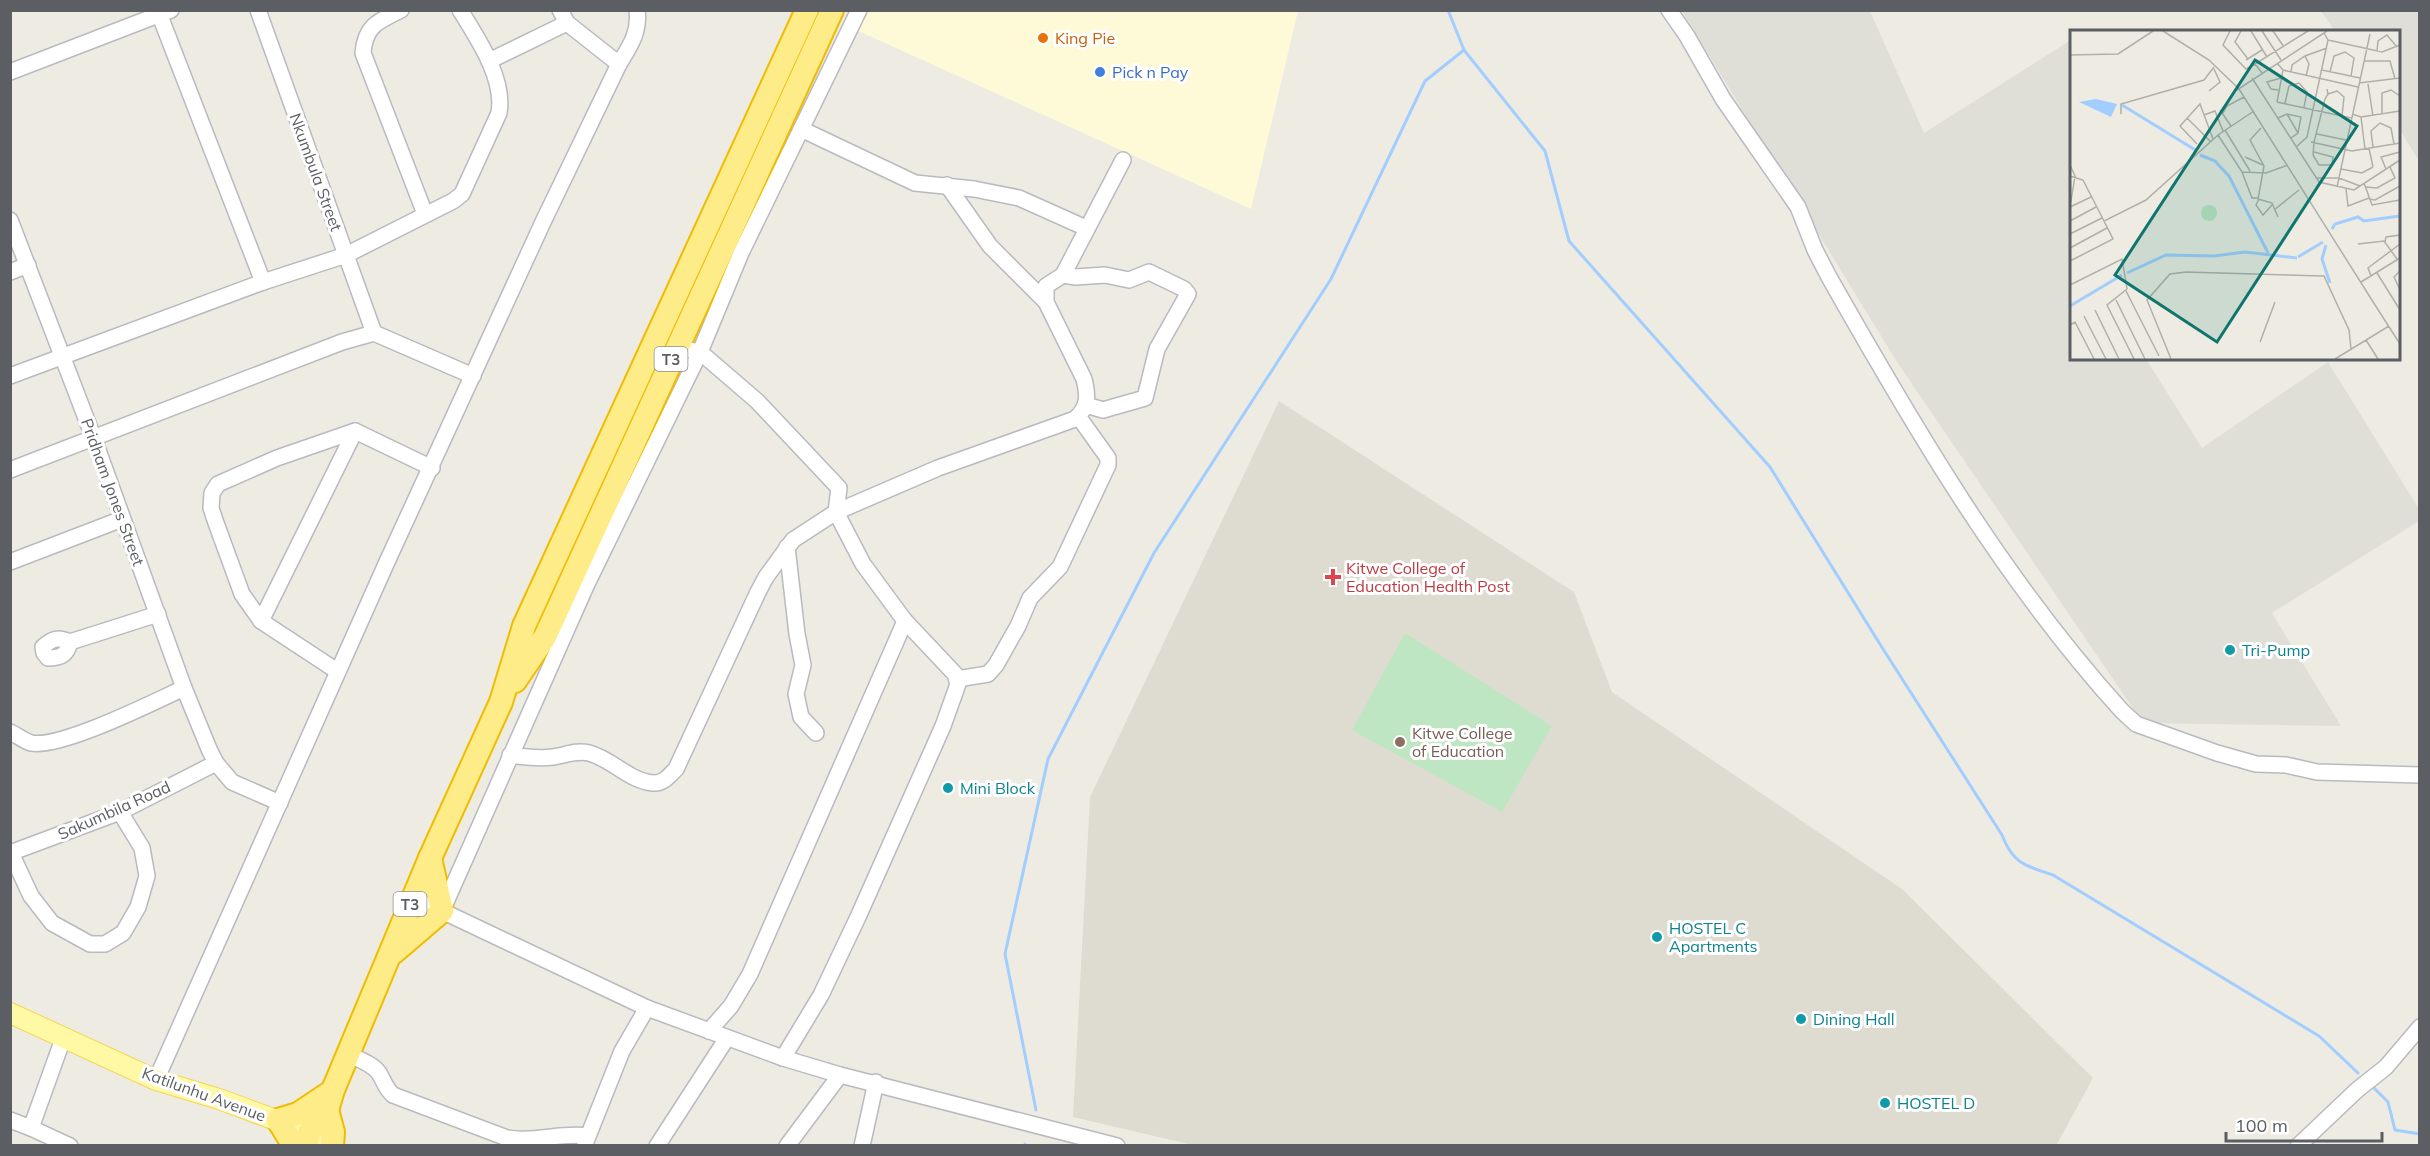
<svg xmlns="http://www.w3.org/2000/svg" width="2430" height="1156" font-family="Mulish,sans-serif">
<rect width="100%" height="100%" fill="#eeece2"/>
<polygon fill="#fef9d7" points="863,10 1298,11 1251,209 854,29"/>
<g fill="#dfded7">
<polygon points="1682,11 1870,11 1924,133 2071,40 2072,358 2146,359 2202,448 2328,362 2419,509 2419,521 2272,613 2341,726 2143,723 1897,362"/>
<polygon points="2321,11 2419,11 2419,161 2399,128 2398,32 2335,31"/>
</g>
<polygon fill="#dedcd0" points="1279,401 1574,592 1612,692 1902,889 2093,1078 2056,1146 1197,1146 1073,1117 1090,797"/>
<polygon fill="#bee6c2" points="1405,633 1552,726 1502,812 1352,730"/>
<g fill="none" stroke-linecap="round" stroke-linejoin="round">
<g stroke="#a1cdff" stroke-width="3">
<path d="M1448,10L1464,50L1545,151L1569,241L1770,467L1883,649L2002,835C2013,864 2026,866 2053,875L2319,1036L2358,1073"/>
<polyline points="2374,1088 2388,1102 2395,1130 2420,1134"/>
<polyline points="1036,1110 1005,954 1048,759 1154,553 1331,279 1425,81 1464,50"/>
<polyline points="1025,1144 1025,1146"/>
</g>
<g stroke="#b8babf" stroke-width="18">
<g id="minor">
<polyline points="258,10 374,333"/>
<path d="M401,10C378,21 365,26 363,53L425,214"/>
<polyline points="560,10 567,23 619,64"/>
<path d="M1669,10L1687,36L1723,99L1798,207L1815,250L1829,277C1915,429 2004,581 2122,711L2136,724L2217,753L2256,764L2286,765L2317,772L2420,775"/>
<polyline points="160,16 263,282"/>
<polyline points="489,61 567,23"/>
<polyline points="10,72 171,10"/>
<polyline points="801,129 915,183 974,189 1019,198 1086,228"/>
<polyline points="947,185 990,246 1046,302"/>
<polyline points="10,220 94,439 184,688 209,749 216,763 232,782 280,803"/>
<polyline points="10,272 28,265"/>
<polyline points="1063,275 1076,277 1105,275 1129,280 1149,272 1184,289 1188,294 1157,349 1145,398 1103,410 1086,405"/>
<polyline points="690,350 700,352 757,401 839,488 836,512 863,564 905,621 955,674 958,684 943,726 858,917 821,995 783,1058"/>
<path d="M10,376L263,282L346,255L453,201L462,194L499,113C505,79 478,39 460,10"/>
<polyline points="10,470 342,342 374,333 473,376"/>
<polyline points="787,547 797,634 803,665 796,694 801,717 816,733"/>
<polyline points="10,562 122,519"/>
<polyline points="261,621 355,431"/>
<path d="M70,642C67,655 61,658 48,658L44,653L43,647C53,638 58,637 70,642L158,614"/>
<polyline points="337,671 261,621 242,594 216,523 211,508 212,493 218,484 277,458 355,431 432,468"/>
<polyline points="957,679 988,674 996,665 1018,626 1030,598 1060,567 1108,465 1108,458 1078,416"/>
<path d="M10,732C17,735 24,741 31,743C60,749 154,702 184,688"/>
<path d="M510,755C524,757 539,759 553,757C566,755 576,750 589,753C612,759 629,781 653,783C663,784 669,776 676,769L758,592L766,577L793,540L836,512L938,468L1075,419C1089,407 1088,395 1084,379L1046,302V286L1063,275L1123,160"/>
<polyline points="10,853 120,812 216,763"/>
<polyline points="11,853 31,896 52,923 90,944 105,944 123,933 138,907 147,876 142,848 120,812"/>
<polyline points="412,899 442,911 647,1008 783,1058 840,1075 1117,1146"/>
<polyline points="442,911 586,586 700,352 741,253 859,10"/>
<polyline points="709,1031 731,1006 750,974 905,621"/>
<path d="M348,1054C358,1059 373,1064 379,1073C384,1081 385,1088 393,1095L507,1138C535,1143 561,1132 588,1136"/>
<path d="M156,1080L386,564L543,222L619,64C630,46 640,32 637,10"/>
<polyline points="10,1120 31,1128 64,1036"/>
<polyline points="31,1128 70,1146"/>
<polyline points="585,1144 622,1051 647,1008"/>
<polyline points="657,1146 727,1038"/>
<polyline points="787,1146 840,1075"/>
<polyline points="862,1146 876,1082"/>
<polyline points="2298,1146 2357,1090 2386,1067 2420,1027"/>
</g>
</g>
<g stroke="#f3d656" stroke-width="22">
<polyline id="major" points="10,1013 156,1080 219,1099 322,1137"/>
</g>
<g stroke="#f0bc00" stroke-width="26">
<g id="highway">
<polyline points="515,681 545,637 832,10"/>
<polyline points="393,953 442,911 430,858"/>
<polyline points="327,1110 333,1132 332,1146"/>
<polyline points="294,1146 278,1120 298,1114 331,1092"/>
<polyline points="306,1146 309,1133 327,1110 333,1090 430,858 501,702 524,626 807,10"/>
</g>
</g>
<use href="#minor" stroke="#fff" stroke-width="15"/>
<use href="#major" stroke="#fff9a6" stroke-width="20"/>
<use href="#highway" stroke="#feec89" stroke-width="22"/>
</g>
<circle fill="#e8710a" stroke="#fff" stroke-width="2" cx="1043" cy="38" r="6"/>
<circle fill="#3f7fe0" stroke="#fff" stroke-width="2" cx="1100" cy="72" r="6"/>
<path fill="#e0444e" stroke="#fff" stroke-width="2" d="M1330 568h6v6h6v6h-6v6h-6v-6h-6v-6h6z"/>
<g fill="#0f9aa8" stroke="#fff" stroke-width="2">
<circle cx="2230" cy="650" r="6"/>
<circle cx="948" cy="788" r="6"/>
<circle cx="1657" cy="937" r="6"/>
<circle cx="1801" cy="1019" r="6"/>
<circle cx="1885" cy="1103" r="6"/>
</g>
<circle fill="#8d6e63" stroke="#fff" stroke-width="2" cx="1400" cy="742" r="6"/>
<g text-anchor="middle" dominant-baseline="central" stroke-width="6" stroke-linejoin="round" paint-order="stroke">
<g fill="#fff" stroke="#8c8e92" stroke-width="1.5">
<rect x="654.5" y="347" width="33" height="24" rx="4.5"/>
<rect x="393.5" y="892" width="33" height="24" rx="4.5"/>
</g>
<g font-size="15" font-weight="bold" fill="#5b5e63">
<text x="671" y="359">T3</text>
<text x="410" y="904">T3</text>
</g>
<g font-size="16" fill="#c56008" stroke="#fff" text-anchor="start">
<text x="1055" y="38">King Pie</text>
</g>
<g font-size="16" fill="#366cbe" stroke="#fff" text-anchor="start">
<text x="1112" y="72">Pick n Pay</text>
</g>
<g font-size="16" fill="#5b5e63" stroke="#fff">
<text transform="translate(316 172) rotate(70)">Nkumbula Street</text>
<text transform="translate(113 492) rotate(70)">Pridham Jones Street</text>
<text transform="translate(114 810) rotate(-24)">Sakumbila Road</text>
<text transform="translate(204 1094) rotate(20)">Katilunhu Avenue</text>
</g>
<g font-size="16" fill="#be3a42" stroke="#fff" text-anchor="start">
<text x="1346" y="568">Kitwe College of<tspan x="1346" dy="18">Education Health Post</tspan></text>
</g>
<g font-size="16" fill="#0d838f" stroke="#fff" text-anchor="start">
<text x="2242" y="650">Tri-Pump</text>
<text x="960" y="788">Mini Block</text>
<text x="1669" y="928">HOSTEL C<tspan x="1669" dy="18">Apartments</tspan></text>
<text x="1813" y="1019">Dining Hall</text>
<text x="1897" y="1103">HOSTEL D</text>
</g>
<g font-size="16" fill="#785e54" stroke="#fff" text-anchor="start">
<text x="1412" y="733">Kitwe College<tspan x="1412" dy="18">of Education</tspan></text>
</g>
</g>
<g transform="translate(2070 30)">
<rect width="330" height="330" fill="#eeece2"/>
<path d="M131 183a8 8 0 1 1 16 0a8 8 0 1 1-16 0Z" fill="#bee6c2"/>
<path d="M26,69L47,74L41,87L9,72Z" fill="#a1cdff"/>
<path fill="none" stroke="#a1cdff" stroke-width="3" d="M52,75L127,121M130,125L145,131L159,146L198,223M262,199L265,194L288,187L294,191L330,186M256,215L252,229L260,253M228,227L253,212M57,243L96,225L144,226L175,222L227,228M0,276L52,245"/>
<path fill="none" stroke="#afafab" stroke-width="1.5" d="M93,1L139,30L169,59L300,267M160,1L153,15L176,39L185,34M171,1L165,12L178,29M181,1L197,27M192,1L211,30M203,1L214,17M258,10L312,22L330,15M307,21L308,11L317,5L327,17M0,25L48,24L83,1M235,26L239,34L236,46M176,30L192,20M295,31H320L325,49M207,33L213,40L288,57M252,40L290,48M221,42L222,35L235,26L257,18M260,42L264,26L275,22L284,28L281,46M192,43L185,34L238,1M182,48L249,152L284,160L330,130M229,53L237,62L234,77M289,53L330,48M298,54L303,86M167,60L257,1M208,60L201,59L197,52L211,48M139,61L150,52L144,39M258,64L267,61L274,67L272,86M207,72L281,88M207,72L213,40M215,73L219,56L229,53M150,80L161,96M153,83L157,76L174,67M51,84V74L134,50L144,37M217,84L228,103M282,84L291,87L330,81M312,84V63L321,60L330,66M134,85L145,81L153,101M291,87L295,119M117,88L141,112M208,88L217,84L231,87L228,103L221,108M310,93L321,98L324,114M191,98L180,110L194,136L188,169L202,173L208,187M155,100L180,141M247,104L276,110M148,105L172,142L196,143L218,135M241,112L282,121L330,113M127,114L110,96L130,74L143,109M226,117L237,107L258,10L254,3M303,117L301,101L310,93M299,118L303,137M244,122L263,127L262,135H249L243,125L244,112L255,69L258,64L257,59M175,127L193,135M0,135L5,146L0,177M271,139L292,143L303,137M316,139L311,127L330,122M172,142L182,168H188M0,146L13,150L34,191M246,148H269L290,156M294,153L302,175L330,170M267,157L300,4M296,157L307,158L325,148L320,137M276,159L278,176L299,168M189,169L186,175L193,185L202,175M299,169L305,170L330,156M0,177L21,167M204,180L229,160M0,191L26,177M0,204L32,188M315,212L316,207L330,205M288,214L314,211L327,229M0,218L37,198M0,231L43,209L34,191L76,170L148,105L184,81M330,241L324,247L330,260M307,243L330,280M301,246L298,238L330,214M291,252L330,228M0,255L52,229L57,259L37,275L64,329M56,261L89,326M298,264L330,314M46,270L75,329M25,280L49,329M14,286L36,329M0,295L5,292L24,329M296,310L308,329M190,312L205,272M101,329L77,270L100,244L116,242L254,246L279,300L281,319M265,329L319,296"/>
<path fill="#0f766e" fill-opacity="0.15" stroke="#0f766e" stroke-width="3" d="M185,30L287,96L147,312L45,245Z"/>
<rect width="330" height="330" fill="none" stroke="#5b5e63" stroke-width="3"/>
</g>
<rect width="2430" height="1156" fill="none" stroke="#5b5e63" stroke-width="24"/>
<path d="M2226 1132v9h156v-9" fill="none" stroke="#5b5e63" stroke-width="3"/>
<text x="2235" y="1132" font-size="18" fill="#5b5e63" stroke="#ffffff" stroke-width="4.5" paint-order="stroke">100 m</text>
</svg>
